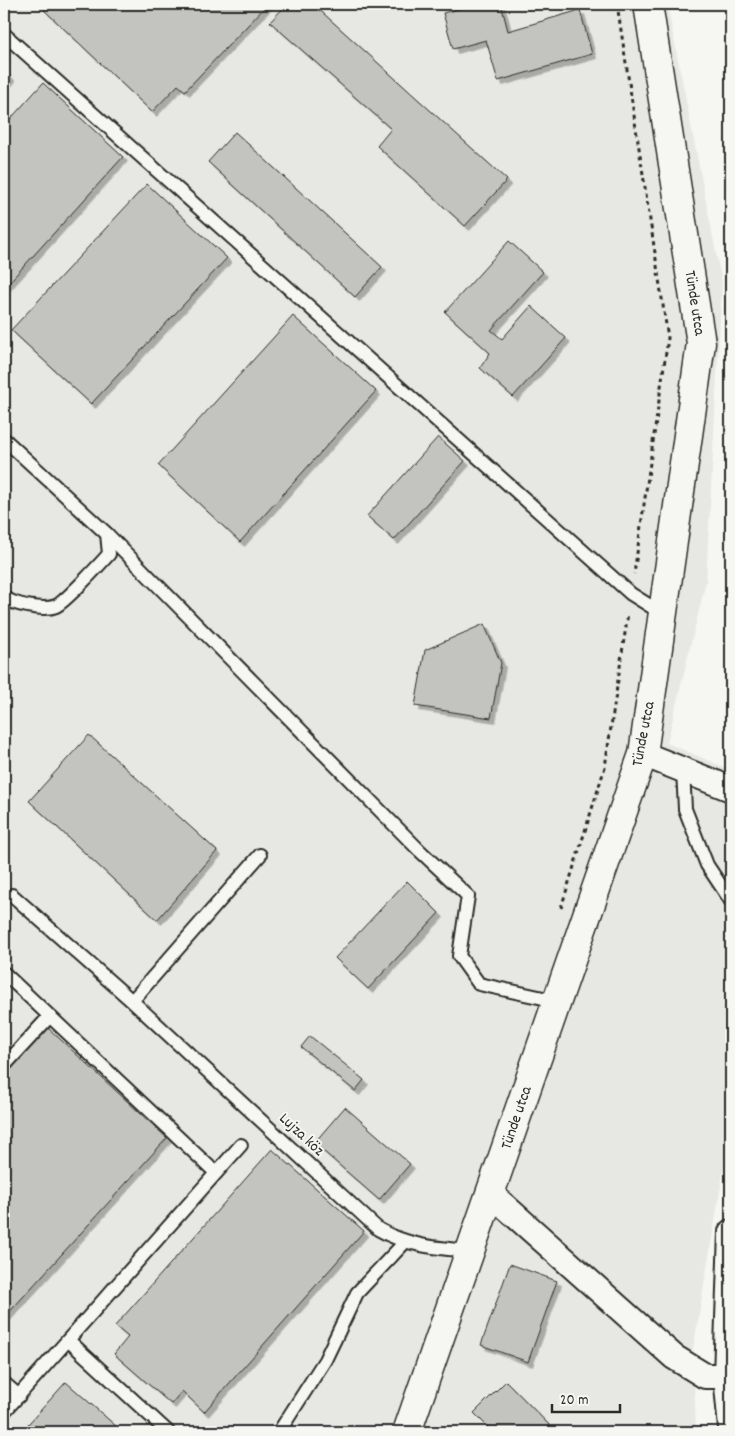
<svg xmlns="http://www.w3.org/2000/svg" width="735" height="1436" font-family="Dekko,sans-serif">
<defs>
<filter id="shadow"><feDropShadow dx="4.5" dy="4.5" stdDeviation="0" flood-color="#0004"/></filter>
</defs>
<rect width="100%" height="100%" fill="#f6f6f2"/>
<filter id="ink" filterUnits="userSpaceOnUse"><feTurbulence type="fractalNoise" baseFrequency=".02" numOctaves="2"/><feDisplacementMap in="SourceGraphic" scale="10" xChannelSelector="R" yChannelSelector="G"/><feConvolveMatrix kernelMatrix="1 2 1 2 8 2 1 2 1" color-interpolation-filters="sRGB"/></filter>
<g filter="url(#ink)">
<polygon fill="#e7e7e3" points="4,4 667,4 722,283 706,581 667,743 731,770 731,1127 693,1349 696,1432 4,1432"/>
<g fill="#c3c3c0" stroke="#2b2b2b" filter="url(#shadow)">
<polygon points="50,4 268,4 185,91 178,85 152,112 44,10"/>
<polygon points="287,4 313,4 507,180 465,226 377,146 391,129 270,22"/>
<polygon points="477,4 501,4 508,31 580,10 592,54 498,81 486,40 453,49 443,13"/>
<polygon points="4,70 11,77 4,85"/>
<polygon points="43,83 123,157 4,288 4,126"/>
<polygon points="235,132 382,267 355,297 208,162"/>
<polygon points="147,184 227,258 91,404 11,330"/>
<polygon points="509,241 543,272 491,330 502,339 531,306 566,338 513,397 480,368 490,353 445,312"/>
<polygon points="293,316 376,391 240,542 158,465"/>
<polygon points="438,437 465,461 394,540 367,516"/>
<polygon points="484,624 501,663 491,718 415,706 425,650"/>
<polygon points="89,735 217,851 157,920 29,801"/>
<polygon points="407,881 439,913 368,989 335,958"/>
<polygon points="48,1028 167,1138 4,1318 4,1077"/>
<polygon points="310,1036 364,1080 355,1091 301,1047"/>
<polygon points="345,1107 410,1164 379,1200 314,1143"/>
<polygon points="272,1149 364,1231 204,1412 182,1391 171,1404 114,1354 128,1337 115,1326"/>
<polygon points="510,1264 557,1281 528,1362 481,1345"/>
<polygon points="506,1381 556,1432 493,1432 474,1413"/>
<polygon points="66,1382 117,1427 112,1432 21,1432"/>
</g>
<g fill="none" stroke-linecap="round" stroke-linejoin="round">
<g stroke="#2b2b2b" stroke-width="16">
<g id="lane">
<polyline points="4,34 631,594 663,614"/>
<path d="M4,439L107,534L109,554C101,563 65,602 56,606C44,611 13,605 4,597"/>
<polyline points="107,534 419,850 468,896 459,956 479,984 557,1001"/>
<polyline points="683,770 685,809 707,865 731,901"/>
<path d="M12,895L132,1001L378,1229C407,1246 436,1248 469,1251"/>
<polyline points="4,973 216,1173"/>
<polyline points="132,1001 260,855"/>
<polyline points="4,1066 49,1017"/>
<polyline points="68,1340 168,1432"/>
<polyline points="4,1383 19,1396"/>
<polyline points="4,1412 241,1145"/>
<polyline points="279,1432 325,1360 357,1293 405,1242"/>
</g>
</g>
<g stroke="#2b2b2b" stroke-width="28">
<g id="street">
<polyline points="643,754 731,789"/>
<polyline points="490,1193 674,1357 705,1376 726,1376"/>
<polyline points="731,1232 726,1376 731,1428"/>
</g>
</g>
<g stroke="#2b2b2b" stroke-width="31">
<polyline id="secondary" points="407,1432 643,754 701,343 648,4"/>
</g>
<g stroke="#2b2b2b" stroke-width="3" stroke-dasharray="4 4" stroke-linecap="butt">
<polyline points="617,4 668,338 634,574"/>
<polyline points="561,908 605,767 628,613"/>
</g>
<use href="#lane" stroke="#f6f6f2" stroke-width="12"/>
<use href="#street" stroke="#f6f6f2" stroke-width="24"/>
<use href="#secondary" stroke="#f6f6f2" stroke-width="28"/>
</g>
</g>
<g text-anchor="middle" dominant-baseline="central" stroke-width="4" stroke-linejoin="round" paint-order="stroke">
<g font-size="16" fill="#2b2b2b" stroke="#f6f6f2">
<text transform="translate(694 303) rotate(81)">Tünde utca</text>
<text transform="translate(644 734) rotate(-79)">Tünde utca</text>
<text transform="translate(517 1118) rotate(-71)">Tünde utca</text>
<text transform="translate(301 1135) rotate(43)">Lujza köz</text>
</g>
</g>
<rect width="735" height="1436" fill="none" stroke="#f6f6f2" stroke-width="20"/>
<rect x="10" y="10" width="715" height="1416" fill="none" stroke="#2b2b2b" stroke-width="2" filter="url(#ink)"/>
<path d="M552 1404v8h68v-8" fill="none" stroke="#2b2b2b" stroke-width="2.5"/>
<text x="560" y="1404" font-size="15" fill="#2b2b2b" stroke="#f6f6f2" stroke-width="4" paint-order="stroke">20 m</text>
</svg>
